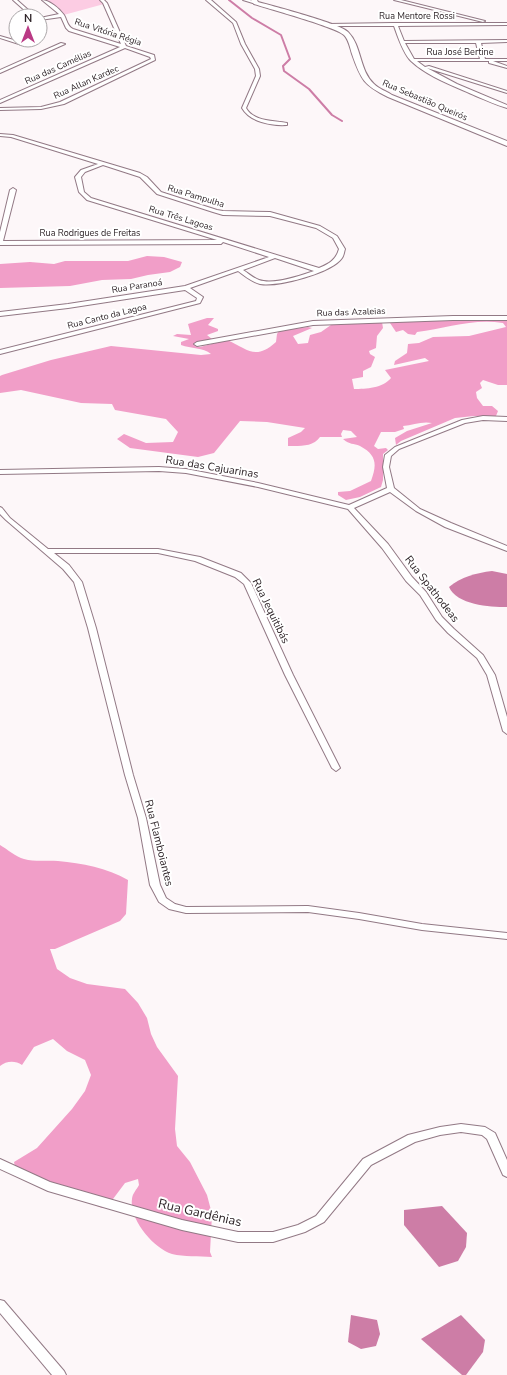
<svg xmlns="http://www.w3.org/2000/svg" width="507" height="1375" font-family="'Nunito Sans',sans-serif">
<rect width="100%" height="100%" fill="#fdf7f9"/>
<polygon fill="#fccce3" points="43,0 101,0 104,4 60,16"/>
<g fill="#f19ec8">
<polygon points="147,256 164,257 182,262 180,267 170,272 148,275 131,279 102,280 70,286 0,288 0,264 30,262 54,264 65,261 128,261"/>
<path d="M207,318H214L208,325L218,329V331L207,335L212,339L198,342L195,346L200,347L227,340C248,349 255,361 276,342L277,334L279,331L308,327L312,328L293,336L298,344L308,343L310,335L321,332L331,325L382,322L383,328L377,336L376,348L369,351L370,354L375,357L371,367L363,371V377L352,379L354,389C366,389 383,388 391,378L385,370L429,361L425,358L394,365L395,361L407,353L408,344L419,343L433,337L469,336L506,327L503,323C474,318 446,328 417,332L415,335L408,334L403,330L396,332L390,323L400,321L507,320V385H498L483,380L480,383L482,388L476,392L477,398L483,406H492L498,411L496,416H474L455,418L401,441L396,445L395,438L407,431L432,423C422,421 413,425 403,426L404,429L395,432H381L374,446L378,449L386,448L388,450L383,454V480L381,487L360,497L346,500L338,495V492L350,491L371,481C377,465 377,455 360,446C353,443 350,445 343,439L357,437L351,431L343,430L341,434L342,437H320C313,447 300,446 288,446V438L301,432L305,428L267,422L240,421L214,453L198,457L130,448L117,439L124,434L146,443L173,442L178,432L166,419L115,410L112,404L81,403L21,390L0,393V376L2,375L51,360L111,346L201,355L211,354C203,347 191,349 181,345V342L189,339L173,336L177,334L191,335L188,324Z"/>
<path d="M0,845C7,849 16,857 24,859C35,862 46,860 58,861C82,863 107,868 128,880L126,914L120,921L55,949H50L57,969L70,978L87,984L125,989L138,1003L147,1018L151,1034L157,1047L178,1076L175,1129L177,1146L190,1162L207,1195L212,1214L210,1252L212,1257C199,1256 184,1257 172,1254C153,1248 129,1219 132,1199C132,1194 137,1189 139,1185L138,1179L125,1183L107,1207L102,1208L45,1185L15,1167L14,1162L37,1148L72,1109L85,1091L91,1075L85,1060L67,1051L53,1039L34,1047L22,1065C15,1060 6,1061 0,1066Z"/>
</g>
<g fill="#cd7da6">
<path d="M492,571L507,574V607C489,607 457,605 449,587C461,577 476,573 492,571Z"/>
<polygon points="442,1206 467,1233 466,1247 458,1261 439,1267 404,1225 404,1210"/>
<polygon points="351,1315 377,1320 380,1334 376,1346 361,1349 348,1342"/>
<polygon points="461,1315 485,1340 483,1352 466,1375 462,1375 421,1339"/>
</g>
<g fill="none" stroke-linecap="round" stroke-linejoin="round">
<polyline stroke="#cd7da6" stroke-width="2" points="229,0 252,18 281,35 290,59 283,66 284,71 309,89 332,115 342,121"/>
<g stroke="#927985" stroke-width="2">
<g id="street">
<polygon points="13,0 17,0 35,16 31,16"/>
<path d="M42,0C49,0 60,9 64,15C67,20 67,26 73,29L121,44L103,3L100,0H104L107,3L126,46L154,55L155,60L64,104L41,109L0,110V108L41,107L60,102L151,59L150,57L125,48L0,103V100L120,47L69,31L66,28L61,17L40,20V18L59,14Z"/>
<path d="M206,0H211L236,22L245,44L259,69L260,76L246,108C254,122 273,120 287,123V125C271,126 250,122 242,108L256,76L255,69L241,44L233,23Z"/>
<polygon points="243,0 250,0 258,3 256,4"/>
<polygon points="394,0 401,0 485,21 483,22"/>
<path d="M393,23H507V25L398,26L404,41L507,40V42L481,43L485,59H507V61H493L507,66V68L489,63V61H417L425,67L429,66L507,91V93L427,68L457,84L507,105V108C496,105 486,100 476,96C454,86 428,77 411,61C403,53 398,37 394,26H328L326,25L328,24ZM405,43H476L480,59H414Z"/>
<polygon points="0,36 24,43 24,44 22,45 0,38"/>
<polygon points="61,43 65,44 0,73 0,70"/>
<path d="M0,134L13,135L140,173L147,177L161,192L217,210L223,211L270,212L320,226L337,236L345,249C344,252 344,255 342,258C332,273 278,287 260,284C252,282 245,276 238,271L190,288L203,297L200,303L0,354V350L196,301L197,298L185,290L68,308L0,316V312L68,304L185,286L269,257L223,242L221,244L0,245V232L10,190L13,188L16,190L3,241L217,240L87,200L79,192L75,177L81,170L98,164L11,137L0,136ZM103,165L140,177L157,194L213,212L223,215L270,216L316,228L333,238L339,249C336,260 329,264 319,268L91,198L84,192L81,177L85,172ZM275,258L314,271C300,276 273,285 259,280C253,278 248,273 243,270Z"/>
<polygon points="453,316 507,316 507,320 453,320 313,325 197,346 194,344 197,342 313,321"/>
<polygon points="483,416 507,417 507,421 483,420 465,423 399,449 391,456 389,467 394,488 420,509 451,523 507,546 507,551 445,527 416,511 390,492 354,508 388,544 412,577 426,592 442,617 454,629 483,655 495,675 507,717 507,734 503,731 487,675 477,658 448,633 436,620 420,595 406,581 382,548 348,509 258,487 186,473 159,471 0,474 0,470 159,467 186,469 258,483 349,505 387,488 383,467 385,455 395,447 462,420"/>
<polygon points="0,507 2,508 10,518 48,549 158,549 200,557 241,573 251,583 293,675 340,768 336,771 332,768 285,675 244,584 235,577 195,561 158,553 54,553 69,565 82,582 96,628 133,775 146,818 160,885 166,898 175,904 186,907 308,906 359,913 422,924 507,933 507,939 422,930 359,919 308,912 186,913 169,909 159,902 150,885 138,818 125,775 88,628 74,582 63,569 6,520 0,514"/>
<polygon points="461,1124 485,1127 495,1133 507,1160 507,1177 503,1175 487,1139 482,1135 461,1132 440,1135 415,1142 371,1165 324,1222 305,1232 273,1242 238,1242 182,1230 48,1191 0,1169 0,1159 50,1182 182,1220 238,1232 273,1232 298,1225 316,1216 363,1159 408,1135 440,1127"/>
<polygon points="0,1300 4,1301 64,1371 66,1375 52,1375 0,1313"/>
</g>
</g>
<g stroke="#927985" stroke-width="2">
<path id="secondary" d="M251,0H257L258,2C273,6 341,24 348,32C362,46 359,70 374,84C379,89 386,91 392,95L507,141V146L388,97C364,85 361,80 352,54C350,48 349,40 344,35C336,27 269,9 254,4Z"/>
</g>
<use href="#street" fill="#fff" fill-rule="evenodd"/>
<use href="#secondary" fill="#fff" fill-rule="evenodd"/>
</g>
<g text-anchor="middle" dominant-baseline="central" stroke-width="4" stroke-linejoin="round" paint-order="stroke">
<g font-size="9" fill="#2e2428" stroke="#fff">
<text x="417" y="16">Rua Mentore Rossi</text>
<text transform="translate(108 32) rotate(18)">Rua Vitória Régia</text>
<text x="460" y="52">Rua José Bertine</text>
<text transform="translate(58 67) rotate(-24)">Rua das Camélias</text>
<text transform="translate(86 82) rotate(-24)">Rua Allan Kardec</text>
<text transform="translate(425 100) rotate(23)">Rua Sebastião Queirós</text>
<text transform="translate(196 196) rotate(17)">Rua Pampulha</text>
<text transform="translate(181 218) rotate(17)">Rua Três Lagoas</text>
<text x="90" y="233">Rua Rodrigues de Freitas</text>
<text transform="translate(137 286) rotate(-9)">Rua Paranoá</text>
<text transform="translate(351 312) rotate(-2)">Rua das Azaleias</text>
<text transform="translate(107 316) rotate(-14)">Rua Canto da Lagoa</text>
</g>
<g font-size="11" fill="#2e2428" stroke="#fff">
<text transform="translate(212 467) rotate(9)">Rua das Cajuarinas</text>
<text transform="translate(432 589) rotate(52)">Rua Spathodeas</text>
<text transform="translate(271 611) rotate(64)">Rua Jequitibás</text>
<text transform="translate(159 843) rotate(76)">Rua Flamboiantes</text>
</g>
<g font-size="13" fill="#2e2428" stroke="#fff">
<text transform="translate(200 1213) rotate(13)">Rua Gardênias</text>
</g>
</g>
<g transform="translate(28 28)"><circle r="19" fill="#ffffff" stroke="#aba7a9"/>
<path d="M0-3L7 15L0 10L-7 15Z" fill="#ba3a85"/>
<text y="-6" font-size="11" font-weight="bold" text-anchor="middle" fill="#2e2428">N</text>
</g>
</svg>
